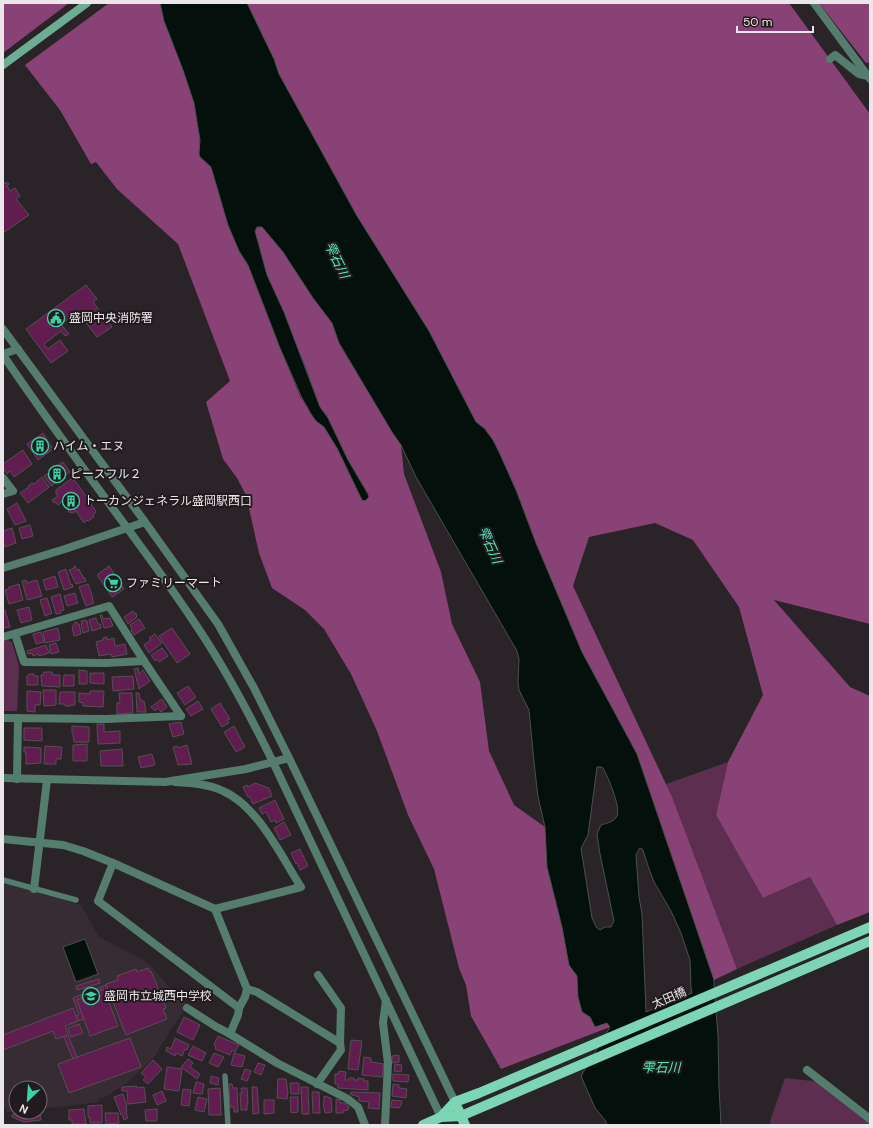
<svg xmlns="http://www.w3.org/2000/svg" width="873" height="1128" font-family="'DM Sans','Noto Sans JP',sans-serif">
<rect width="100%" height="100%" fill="#2a2428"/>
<polygon fill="#382c34" points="3,883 81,905 99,937 142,959 151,966 169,987 188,1005 171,1029 155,1056 128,1082 105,1097 99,1099 99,1102 40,1109 40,1088 16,1088 16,1111 7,1112 3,1107"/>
<g fill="#5e2e50">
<polygon points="7,640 12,642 19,666 17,711 3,711 3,641"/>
<polygon points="728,762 716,815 763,898 810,877 837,925 737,969 666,784"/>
<polygon points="785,1078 822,1082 870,1118 870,1125 771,1125 770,1121"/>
</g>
<g fill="#894275">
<polygon points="3,3 69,3 3,53"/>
<polygon points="109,3 160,3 164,21 183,70 194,103 200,140 199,154 211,167 228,225 239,251 248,265 280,348 300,396 311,414 316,421 324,427 337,448 362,500 368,494 348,460 328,418 320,407 304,363 267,275 255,231 257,227 262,226 283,252 313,298 332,323 339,343 392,432 401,445 404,474 441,572 452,624 480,682 489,751 514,805 545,827 547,867 562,927 569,965 577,976 578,997 607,1023 610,1027 501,1069 471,1016 466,985 459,968 434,869 408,815 377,731 351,674 324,629 305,610 272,588 259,553 246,495 237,478 223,459 206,402 230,381 178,244 117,189 96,162 91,164 60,110 25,65"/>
<polygon points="247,3 789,3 870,114 870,624 774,600 850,687 870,696 870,912 837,925 810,877 763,898 716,815 728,762 763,695 739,607 693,540 655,523 589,537 573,586 672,797 737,969 714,980 637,754 582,652 536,543 516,490 485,429 476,422 429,331 357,216 279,74"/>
<polygon points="819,3 870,3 870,62 866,63"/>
</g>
<g fill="#03100b" stroke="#49504e" fill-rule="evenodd">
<path d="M160,3H247L274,59L279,74L357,216L429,331L476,422L485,429L493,440L500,454L516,490L536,543L582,652L637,754L714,980V985L718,1036L719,1087L721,1125H607L605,1120L595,1108L581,1076L610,1027L607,1023L595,1027L590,1017L582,1012L578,997L577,976L569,965L562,927L547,867L545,827L538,797L534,762L529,710L519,690L518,682L519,659L517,651L416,477L401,445L392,432L339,343L332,323L313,298L283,252L262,227H257L255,231L267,275L284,312L320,407L328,418L348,460L368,494L369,497L365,501L362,500L337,448L324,427L316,421L311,414L301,396L280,348L248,265L239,251L228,225L211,167L200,157L199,154L200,140L194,103L183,70L164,21ZM597,767H601L603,768C608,777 621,807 617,816C614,822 607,823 601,825L597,834L600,854L614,921L611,927H605L600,930L596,927L592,918L581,848L588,835ZM641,848L643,850L649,869L654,882L671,911L681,933L690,960L691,988L692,993L646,1012L642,914L639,897L636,855L639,849Z"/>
<polygon points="85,939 98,974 76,982 63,947"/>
</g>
<g fill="#611d50" stroke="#564f54">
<polygon points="3,181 5,184 7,182 9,184 7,186 10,191 15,188 20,196 16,199 29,215 3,233"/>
<polygon points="86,285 97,299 93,302 112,327 97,337 78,312 61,324 69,334 65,336 61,331 44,344 48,349 60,340 68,351 51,363 26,329"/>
<polygon points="43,433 53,449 38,460 27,444"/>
<polygon points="23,450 32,464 14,477 10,471 7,474 3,468 3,464"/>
<polygon points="63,462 70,472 51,486 44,476 53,470 52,469"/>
<polygon points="42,477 49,487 28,503 20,493 29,487 28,486 32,483 34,484"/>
<polygon points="71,479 76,482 96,511 95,513 93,515 94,517 88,521 87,520 84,523 76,511 73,513 69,512 63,501 58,505 56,502 54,503 52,500 58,496 56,494 56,490"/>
<polygon points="17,503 26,521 15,525 7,509"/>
<polygon points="30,525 33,536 22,539 19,528"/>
<polygon points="12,528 16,543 5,547 3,541 3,531"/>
<polygon points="74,566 75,566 77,570 79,569 81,574 82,574 83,578 85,578 86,581 76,584 69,570 74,568"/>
<polygon points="109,566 124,589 112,597 97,575"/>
<polygon points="66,569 71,585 72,584 73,587 64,590 58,572"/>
<polygon points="55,576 58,587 46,590 43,580"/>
<polygon points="26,580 27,583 37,580 42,596 27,600 22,581"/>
<polygon points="19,584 23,600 9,604 5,590 9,589 9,587"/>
<polygon points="88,584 93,598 92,599 94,603 86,606 79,587"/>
<polygon points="75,593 78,603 67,606 64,596"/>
<polygon points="60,594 64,610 60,611 61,613 56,614 51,597"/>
<polygon points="47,598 52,613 45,616 40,600"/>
<polygon points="29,607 32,620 21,623 17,610"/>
<polygon points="3,610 5,610 10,627 3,628"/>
<polygon points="133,611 135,614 136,613 137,615 136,616 137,617 128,624 124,617"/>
<polygon points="100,615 102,615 103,619 110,618 113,626 104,628"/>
<polygon points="96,618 98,624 100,624 101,628 92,631 89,620"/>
<polygon points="139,619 145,628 134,635 131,630 132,629 130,625"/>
<polygon points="85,620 87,621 89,631 83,633 81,624 82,623 81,621"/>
<polygon points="77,622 77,624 79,624 81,634 74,636 72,626 74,625 74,623"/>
<polygon points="58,628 60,640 45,643 43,632"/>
<polygon points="172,628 190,654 177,663 159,636"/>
<polygon points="41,632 44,642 36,644 33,634"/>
<polygon points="155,634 162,643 149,653 144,645 151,640 149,638"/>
<polygon points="107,637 107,640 114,638 115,646 125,644 127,654 112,657 111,654 99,656 96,642 103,640 103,638"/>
<polygon points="56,643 59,652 51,654 49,645"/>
<polygon points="46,645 49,653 39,656 38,654 33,656 32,653 28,654 27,651"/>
<polygon points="162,648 168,656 159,662 157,659 155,661 151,655"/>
<polygon points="138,668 139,674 143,670 150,681 139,689 134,669"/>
<polygon points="79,670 87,671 87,684 79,684"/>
<polygon points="44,672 52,672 53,675 60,675 60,687 42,686 41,675 43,675"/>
<polygon points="90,673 93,674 93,673 104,673 104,684 90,683"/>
<polygon points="29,674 34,674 34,676 38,676 38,685 27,685 27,676 28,676"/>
<polygon points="64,675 74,675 74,686 63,686"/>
<polygon points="133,676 134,689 113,691 112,677"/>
<polygon points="188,686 196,697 185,705 177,693"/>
<polygon points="43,690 56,690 56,705 44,706"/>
<polygon points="27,691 41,692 40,705 35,705 35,712 27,711"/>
<polygon points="90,691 104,691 103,707 83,706 83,703 79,702 79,693 90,694"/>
<polygon points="60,692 75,692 75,705 71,705 70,706 65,706 65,704 59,704"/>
<polygon points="119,693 132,693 133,713 117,714 117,703 120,703"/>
<polygon points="136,693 139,693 140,699 141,699 141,701 144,701 146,712 137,712"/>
<polygon points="162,699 167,707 161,712 158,708 155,711 151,707"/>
<polygon points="198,701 203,709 191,716 186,709"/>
<polygon points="220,703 230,719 227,720 229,723 222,727 211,709"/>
<polygon points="181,722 184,734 173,737 169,724"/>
<polygon points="97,724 104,724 104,732 120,731 120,743 98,744"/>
<polygon points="72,726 89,727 89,742 74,742 73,734 72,733"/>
<polygon points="234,726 245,747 236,752 224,732"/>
<polygon points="24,728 42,728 42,741 24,740"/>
<polygon points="87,744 87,761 73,761 73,745"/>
<polygon points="187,745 192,764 178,765 173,747 177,746 178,748"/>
<polygon points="45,746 62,747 61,759 56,759 56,764 44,764"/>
<polygon points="24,747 41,748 41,763 26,764 26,752 24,752"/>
<polygon points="122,749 123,766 101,766 100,751"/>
<polygon points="152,754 155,765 141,768 138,757"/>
<polygon points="255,783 269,788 272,796 253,804 250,797 248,797 243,787 247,785 248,787"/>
<polygon points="275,800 284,819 276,823 275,820 271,822 266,812 262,814 259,808"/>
<polygon points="284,822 291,835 280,840 274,828"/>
<polygon points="300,849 308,866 300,870 297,863 296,864 291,853"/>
<polygon points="148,968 150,972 151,971 166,1008 163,1009 167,1019 126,1035 106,984 118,980 117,976 136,969 137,972"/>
<polygon points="99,979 100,983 77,990 76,986"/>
<polygon points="106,985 110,993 106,994 104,989 77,1000 84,1019 78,1021 76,1016 79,1015 73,998"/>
<polygon points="104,989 118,1026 90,1036 77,1000"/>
<polygon points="73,1008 78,1021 65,1026 68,1035 56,1039 53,1031 3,1050 3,1035"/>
<polygon points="184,1017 200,1025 193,1040 177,1032"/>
<polygon points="79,1024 83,1033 71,1037 68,1028"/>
<polygon points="68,1035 77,1058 73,1059 64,1037"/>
<polygon points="218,1036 239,1045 235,1052 232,1050 230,1055 215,1049 216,1046 214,1045"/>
<polygon points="130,1038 141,1067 69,1093 58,1064"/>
<polygon points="175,1038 189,1045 187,1050 185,1049 182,1056 176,1053 175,1056 166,1051 167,1047 171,1049"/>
<polygon points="351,1040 362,1041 358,1070 348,1069"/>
<polygon points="193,1046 206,1053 202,1061 188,1055"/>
<polygon points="214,1053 224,1057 218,1067 209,1063"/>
<polygon points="234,1053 245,1056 242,1067 231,1065"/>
<polygon points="399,1055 399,1062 392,1063 392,1056"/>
<polygon points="364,1057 371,1058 371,1062 384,1064 382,1077 362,1075"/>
<polygon points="188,1059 193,1063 190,1067 200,1074 197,1079 181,1067"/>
<polygon points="153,1060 162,1069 148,1084 143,1080 146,1077 141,1073"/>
<polygon points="258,1063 265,1065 261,1075 254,1072"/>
<polygon points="395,1064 402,1065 401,1072 394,1071"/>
<polygon points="167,1067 182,1069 179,1091 164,1089"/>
<polygon points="245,1069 251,1071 247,1081 241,1079"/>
<polygon points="339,1071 346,1072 345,1080 348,1080 349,1078 354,1078 354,1080 358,1080 358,1078 364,1079 364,1081 368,1081 368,1090 338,1088 338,1084 335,1084 335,1074 338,1074"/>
<polygon points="393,1074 409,1075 408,1082 393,1081"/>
<polygon points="211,1076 219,1078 218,1085 210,1083"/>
<polygon points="278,1079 286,1079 288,1092 287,1099 277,1098"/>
<polygon points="196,1082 204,1084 202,1094 193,1093"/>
<polygon points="290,1083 299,1083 299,1094 291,1094"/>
<polygon points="229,1084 232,1084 233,1088 237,1088 238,1112 234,1112 234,1107 230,1107"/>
<polygon points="393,1084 399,1085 399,1088 407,1089 406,1098 392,1096"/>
<polygon points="137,1086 137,1088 144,1087 146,1102 128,1104 127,1091 122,1091 122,1087"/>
<polygon points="252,1087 257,1087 259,1113 253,1114"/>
<polygon points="301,1087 308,1087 309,1114 302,1114"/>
<polygon points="220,1088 221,1115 209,1115 208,1089"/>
<polygon points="241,1088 247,1088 248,1103 247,1103 247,1110 241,1110 240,1093 242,1093"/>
<polygon points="183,1089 191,1090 189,1106 181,1105"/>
<polygon points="162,1091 166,1101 157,1105 153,1095"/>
<polygon points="312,1092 319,1092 320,1113 313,1113"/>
<polygon points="351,1092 380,1093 379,1109 368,1108 369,1102 359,1101 359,1097 350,1094"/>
<polygon points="123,1094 127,1106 126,1106 127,1112 126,1113 128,1118 124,1120 122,1114 121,1115 114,1097"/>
<polygon points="324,1096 331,1098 332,1112 325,1113 323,1104 324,1101"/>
<polygon points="198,1097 207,1099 204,1112 195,1110"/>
<polygon points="290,1097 298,1097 298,1112 291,1113"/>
<polygon points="336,1099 340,1100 340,1103 347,1103 347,1106 349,1106 348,1110 343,1111 343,1113 336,1113"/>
<polygon points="264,1100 274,1100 274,1113 264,1114"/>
<polygon points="392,1100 402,1101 401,1105 399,1108 391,1107"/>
<polygon points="102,1105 102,1123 90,1123 90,1118 88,1117 88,1106"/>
<polygon points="84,1109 86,1124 72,1124 72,1120 69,1120 69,1110"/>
<polygon points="157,1109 157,1121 146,1121 145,1110"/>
<polygon points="40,1112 41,1120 24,1122 12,1117 12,1115"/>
<polygon points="105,1113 118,1113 119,1123 106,1124"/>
</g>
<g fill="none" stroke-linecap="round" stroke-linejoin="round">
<g stroke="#547d6d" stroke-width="5.5">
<polyline points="3,880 76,900"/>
<polyline points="225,1076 228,1125"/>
</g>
<g stroke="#547d6d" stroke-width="8">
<polyline points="814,3 870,79"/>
<polyline points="830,59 835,55 859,74 868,76"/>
<polyline points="3,478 13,491 3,494"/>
<polyline points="15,634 24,662 105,663 144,661"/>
<polyline points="3,637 109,606 144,661 181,716"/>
<polyline points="3,718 105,719 181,716"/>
<polyline points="17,779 18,718"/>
<path d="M175,782C192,783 208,784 223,791C258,806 281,856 301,887L215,909"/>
<polyline points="3,839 63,845 83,851 113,863 215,909 247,989 245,997 239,1008 238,1015 230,1034 277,1063 348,1099 358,1107 365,1125"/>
<polyline points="113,863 98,901 239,1008"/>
<polyline points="34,889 47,780"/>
<polyline points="247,989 257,992 340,1043"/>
<polyline points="187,1008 215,1026 230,1034"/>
<polyline points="807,1070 870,1119"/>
<polyline points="317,1084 341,1050 340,1043 341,1008 318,975"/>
<polyline points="385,1125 388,1063 383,1023 386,1000"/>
</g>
<g stroke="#547d6d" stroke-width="8">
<polyline points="3,329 145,522 218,624 254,688 289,758 455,1102"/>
<polyline points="3,354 18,349"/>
<path d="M3,355C37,405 72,453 108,502C139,544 170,585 198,628C226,670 251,717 273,762L441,1117"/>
<polyline points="3,568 65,549 145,522"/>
<polyline points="3,778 165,782 246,769 289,758"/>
</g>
<polyline stroke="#6bae95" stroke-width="8" points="3,65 87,3"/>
<g stroke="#7cd5b4" stroke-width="10">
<polyline points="458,1109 465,1125"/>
<polyline points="441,1117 455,1102 479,1093 870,927"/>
<polyline points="423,1125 441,1117 461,1116 870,941"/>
</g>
</g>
<defs>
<g id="civic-ring" transform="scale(0.9)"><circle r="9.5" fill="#211a1e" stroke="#38d4a6" stroke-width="1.5"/><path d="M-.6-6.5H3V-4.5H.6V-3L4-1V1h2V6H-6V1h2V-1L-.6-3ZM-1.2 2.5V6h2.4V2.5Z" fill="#38d4a6"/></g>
<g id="building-ring" transform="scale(0.9)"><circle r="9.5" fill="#211a1e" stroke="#38d4a6" stroke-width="1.5"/><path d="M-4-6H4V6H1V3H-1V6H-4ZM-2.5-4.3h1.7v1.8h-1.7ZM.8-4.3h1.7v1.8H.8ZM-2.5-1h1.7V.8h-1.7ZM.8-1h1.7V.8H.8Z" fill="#38d4a6"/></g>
<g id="supermarket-ring" transform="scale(0.9)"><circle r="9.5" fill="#211a1e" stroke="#38d4a6" stroke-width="1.5"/><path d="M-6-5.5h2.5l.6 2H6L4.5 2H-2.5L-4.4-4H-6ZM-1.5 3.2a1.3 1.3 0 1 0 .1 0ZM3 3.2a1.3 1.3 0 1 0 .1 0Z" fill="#38d4a6"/></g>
<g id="school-ring" transform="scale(0.9)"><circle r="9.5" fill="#211a1e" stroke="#38d4a6" stroke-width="1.5"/><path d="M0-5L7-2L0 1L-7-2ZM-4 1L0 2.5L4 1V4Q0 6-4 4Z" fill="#38d4a6"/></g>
</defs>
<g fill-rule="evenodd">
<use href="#civic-ring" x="56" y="318"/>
<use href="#building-ring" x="40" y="446"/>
<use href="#building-ring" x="57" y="474"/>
<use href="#building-ring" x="71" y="501"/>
<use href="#supermarket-ring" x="113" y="583"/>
<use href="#school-ring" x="91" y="996"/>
</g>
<g text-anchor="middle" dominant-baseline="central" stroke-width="4" stroke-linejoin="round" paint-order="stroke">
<g font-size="12" fill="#ebe6e9" stroke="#211a1e" text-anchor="start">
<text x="69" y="318">盛岡中央消防署</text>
<text x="53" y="446">ハイム・エヌ</text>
<text x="70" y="474">ピースフル２</text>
<text x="84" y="501">トーカンジェネラル盛岡駅西口</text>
<text x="126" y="583">ファミリーマート</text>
<text x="104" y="996">盛岡市立城西中学校</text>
</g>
<g font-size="12" fill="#ebe6e9" stroke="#211a1e">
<text transform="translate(669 998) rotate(-23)">太田橋</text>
</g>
<g font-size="13" font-style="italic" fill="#53ebbb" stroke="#211a1e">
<text transform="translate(337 260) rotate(64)">雫石川</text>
<text transform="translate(490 545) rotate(66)">雫石川</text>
<text x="661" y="1067">雫石川</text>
</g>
</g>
<rect width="873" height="1128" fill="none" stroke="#ebe6e9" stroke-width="8"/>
<g transform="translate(28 1100) rotate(205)"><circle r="19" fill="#211a1e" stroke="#726c6f"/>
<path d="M0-3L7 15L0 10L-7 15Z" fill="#38d4a6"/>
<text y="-6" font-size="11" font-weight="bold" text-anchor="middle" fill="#ebe6e9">N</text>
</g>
<path d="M737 26v6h76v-6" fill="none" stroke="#ebe6e9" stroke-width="2"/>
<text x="743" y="26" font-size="12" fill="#ebe6e9" stroke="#211a1e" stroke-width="3" paint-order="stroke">50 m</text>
</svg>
